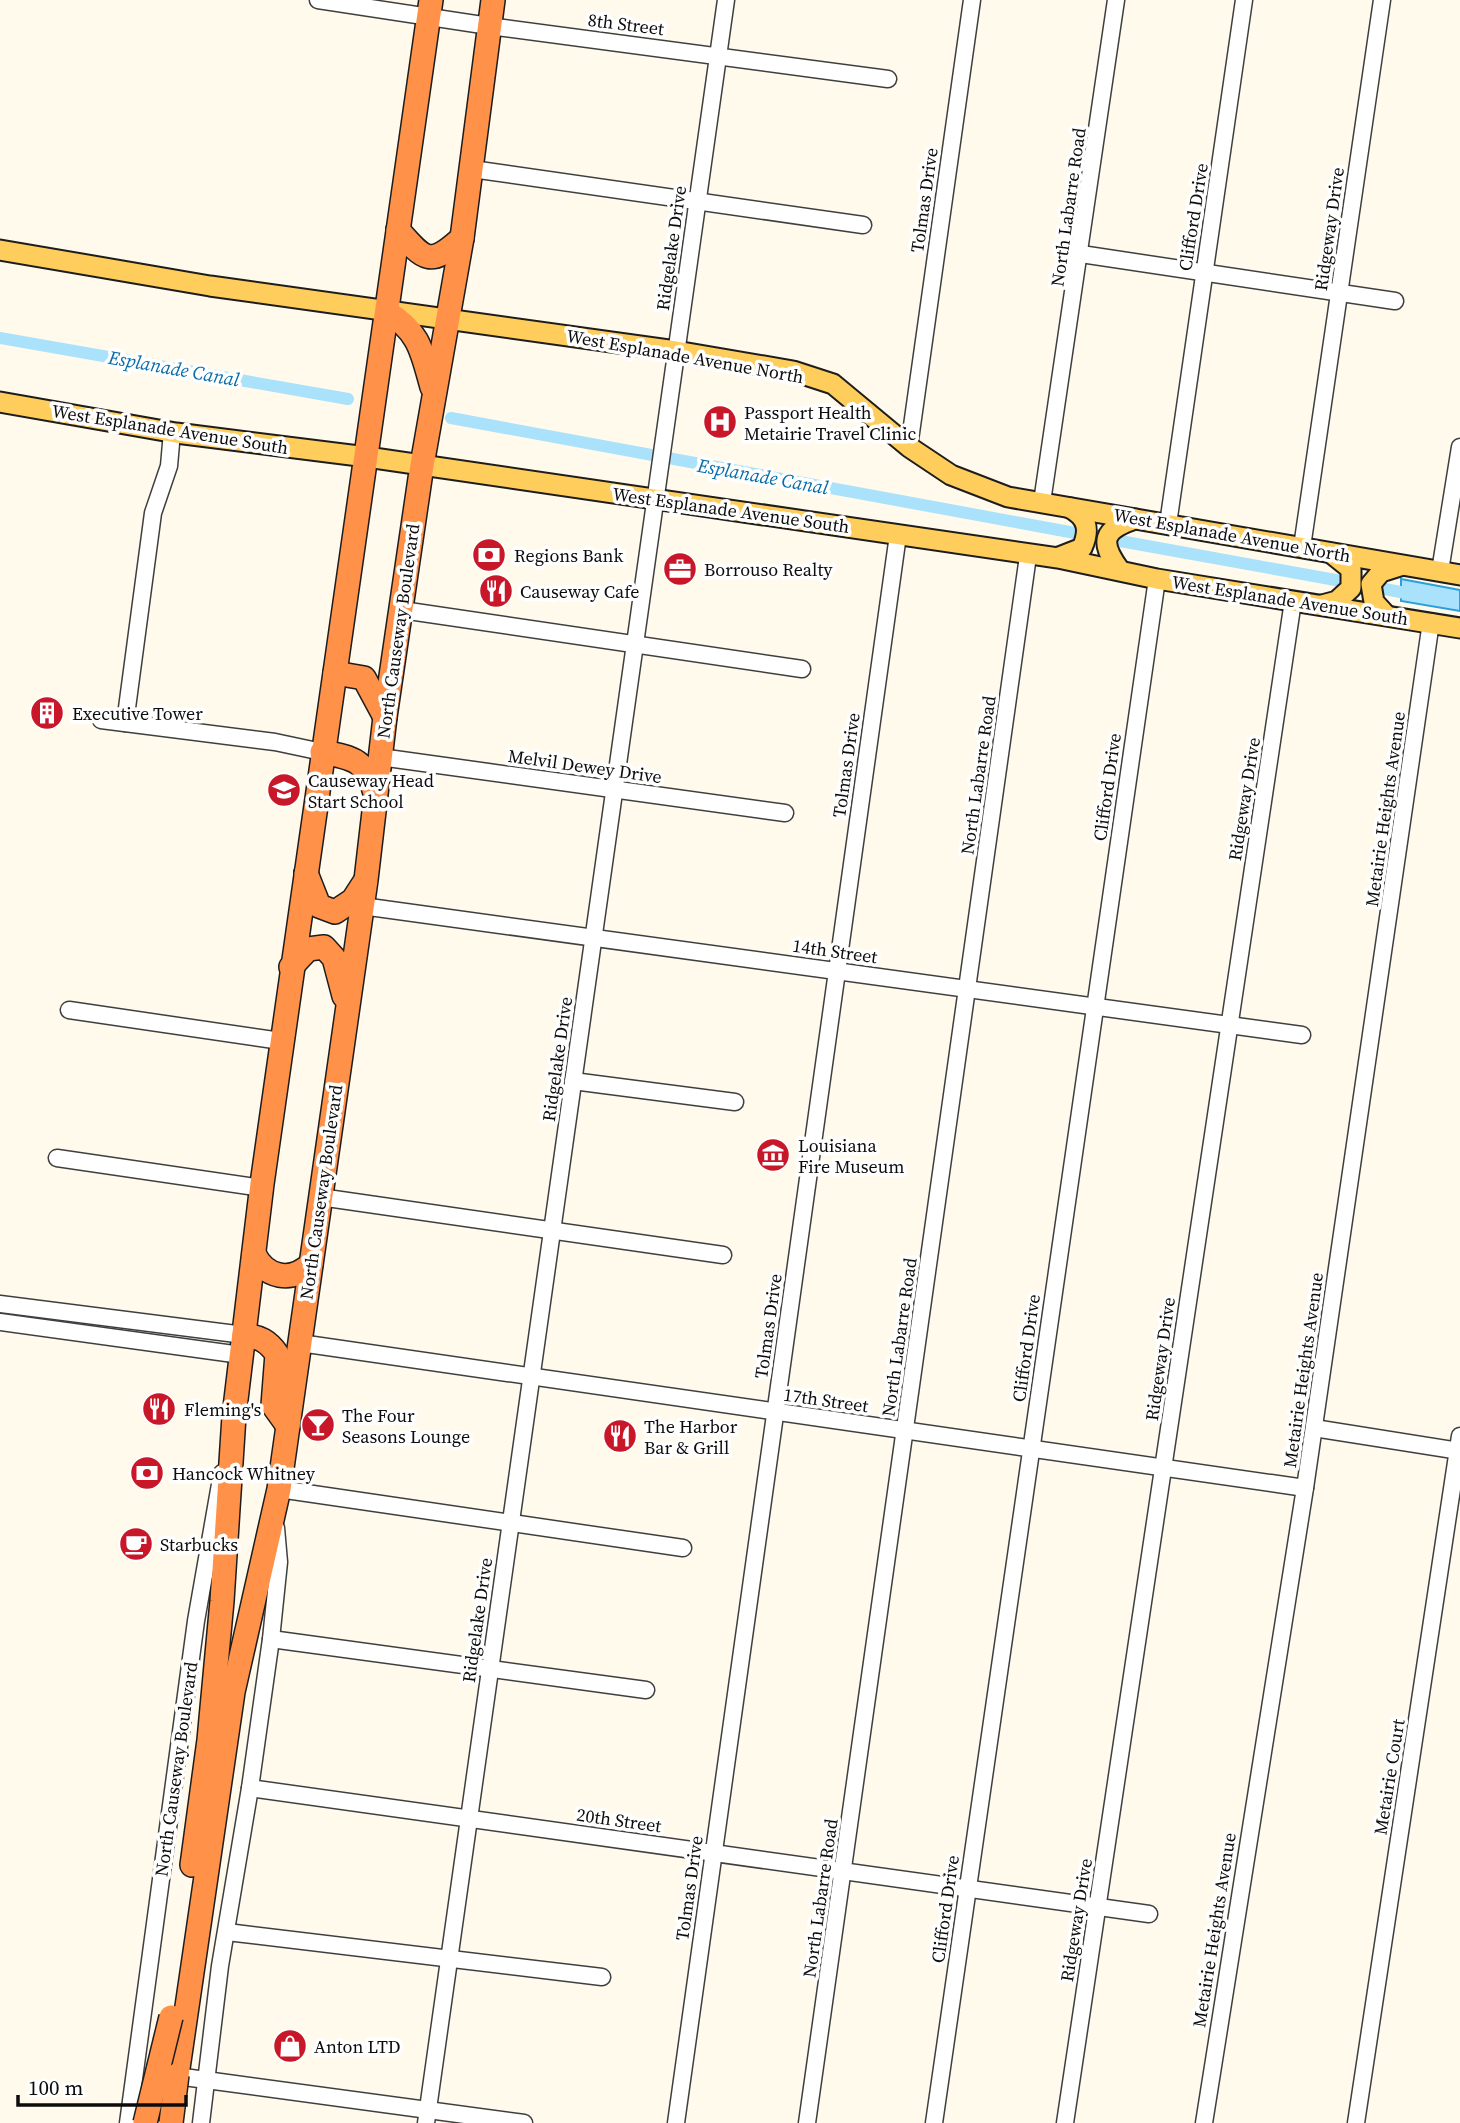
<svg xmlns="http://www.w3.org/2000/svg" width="1460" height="2123" font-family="'Source Serif 4',serif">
<rect width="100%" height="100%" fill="#fffaeb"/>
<polygon fill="#aae2fc" stroke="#299fdb" stroke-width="2" points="1401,579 1460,590 1460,611 1401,601"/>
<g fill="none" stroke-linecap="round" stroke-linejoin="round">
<g stroke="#aae2fc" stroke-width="12">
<polyline points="0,338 348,399"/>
<polyline points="451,418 1075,533"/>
<polyline points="1120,541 1341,581"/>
<polyline points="1385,589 1415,595"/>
</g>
<g stroke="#3f3f3f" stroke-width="19">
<g id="minor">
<polyline points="318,0 489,26 888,79"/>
<polyline points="472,169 863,225"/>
<polyline points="1081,254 1395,301"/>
<polyline points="909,447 972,0"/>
<polyline points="1042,502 1116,0"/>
<polyline points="1168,524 1244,0"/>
<polyline points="1302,547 1382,0"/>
<polyline points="1440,571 1460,447"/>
<polyline points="402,610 802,669"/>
<polyline points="101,720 275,742 322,752"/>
<polyline points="125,723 153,513 169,466 172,432"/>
<polyline points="380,757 785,813"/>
<polyline points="362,906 1302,1035"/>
<polyline points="69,1010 281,1041"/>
<polyline points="573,1081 735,1102"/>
<polyline points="57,1158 262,1188"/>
<polyline points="320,1197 723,1255"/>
<polyline points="0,1304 244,1335"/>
<polyline points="0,1322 241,1355"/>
<polyline points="300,1343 1305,1488"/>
<polyline points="1314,1428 1460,1451"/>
<polyline points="279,1489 683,1548"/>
<polyline points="271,1639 646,1690"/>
<polyline points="250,1788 1149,1914"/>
<polyline points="227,1932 602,1977"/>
<polyline points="169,2075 524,2123"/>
<polyline points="128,2123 196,1621 222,1473"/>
<polyline points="201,2123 220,1966 250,1788 271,1639 279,1562 276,1528"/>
<polyline points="426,2123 726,0"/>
<polyline points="676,2123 898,535"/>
<polyline points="807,2123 1028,556"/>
<polyline points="934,2123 1157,579"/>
<polyline points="1065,2123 1293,601"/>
<polyline points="1204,2123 1305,1488 1431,622"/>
<polyline points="1356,2123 1460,1436"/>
</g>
</g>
<g stroke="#1d1d1d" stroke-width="23">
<g id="major">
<polyline points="0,250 210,286 676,351 793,371 833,384 909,447 951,475 1008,497 1460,575"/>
<polyline points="0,402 176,433 367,457 1058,558 1157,579 1460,628"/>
<path d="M1059,557L1082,548C1090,530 1088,518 1070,508"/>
<path d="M1119,569C1099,541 1103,530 1135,519"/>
<polyline points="1322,605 1337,601 1351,588 1351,569 1331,553"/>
<polyline points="1385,614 1374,602 1371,584 1381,572 1400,566"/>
</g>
</g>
<g stroke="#1d1d1d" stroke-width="26">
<g id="highway">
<path d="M398,230C425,261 430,267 462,238"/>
<path d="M387,312C420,332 422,352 432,387"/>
<polyline points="335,673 364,678 385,717"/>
<path d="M322,752C354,758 366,760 375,793"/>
<polyline points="306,873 319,906 335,912 353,900 364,883"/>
<polyline points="291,967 308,949 324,947 334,958 344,996"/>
<path d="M254,1254C266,1278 291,1283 311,1264"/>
<path d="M244,1335C260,1337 268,1341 277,1354L273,1405L288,1426"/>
<polyline points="192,1865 209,1740 222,1601 234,1416 262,1184 431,0"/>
<polyline points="177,2075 233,1692 279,1489 366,880 385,717 422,465 462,238 493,0"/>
</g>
</g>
<use href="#minor" stroke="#fff" stroke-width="16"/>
<use href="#major" stroke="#ffcd5b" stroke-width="19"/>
<use href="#highway" stroke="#ff9149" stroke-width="23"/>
<g stroke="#1d1d1d" stroke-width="26" stroke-linecap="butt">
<g id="highway-bridge">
<polyline points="145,2123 171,2017"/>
<polyline points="171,2123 177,2075"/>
</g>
</g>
<use href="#highway-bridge" stroke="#ff9149" stroke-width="23"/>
</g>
<defs>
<g id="hospital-disc" transform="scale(1.75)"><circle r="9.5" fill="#c9172a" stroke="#fff"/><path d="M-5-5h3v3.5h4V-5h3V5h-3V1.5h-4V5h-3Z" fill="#fff"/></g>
<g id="bank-disc" transform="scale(1.75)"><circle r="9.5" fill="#c9172a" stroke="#fff"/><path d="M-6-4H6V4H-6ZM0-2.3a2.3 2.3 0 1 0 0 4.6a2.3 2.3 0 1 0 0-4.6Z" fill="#fff"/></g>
<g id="office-disc" transform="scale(1.75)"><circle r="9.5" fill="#c9172a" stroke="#fff"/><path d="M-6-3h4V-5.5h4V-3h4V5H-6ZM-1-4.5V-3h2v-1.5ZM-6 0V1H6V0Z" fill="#fff"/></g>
<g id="restaurant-disc" transform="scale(1.75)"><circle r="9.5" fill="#c9172a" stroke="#fff"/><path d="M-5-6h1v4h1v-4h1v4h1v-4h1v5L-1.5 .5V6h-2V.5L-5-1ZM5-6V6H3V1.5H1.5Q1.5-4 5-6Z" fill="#fff"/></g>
<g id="building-disc" transform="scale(1.75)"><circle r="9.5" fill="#c9172a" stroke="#fff"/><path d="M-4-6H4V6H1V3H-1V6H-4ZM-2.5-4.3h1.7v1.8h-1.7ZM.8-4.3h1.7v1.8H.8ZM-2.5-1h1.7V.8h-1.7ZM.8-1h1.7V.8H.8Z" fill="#fff"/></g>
<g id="school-disc" transform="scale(1.75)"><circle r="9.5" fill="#c9172a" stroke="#fff"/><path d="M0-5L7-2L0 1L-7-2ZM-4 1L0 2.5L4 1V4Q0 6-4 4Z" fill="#fff"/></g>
<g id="museum-disc" transform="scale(1.75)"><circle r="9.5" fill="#c9172a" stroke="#fff"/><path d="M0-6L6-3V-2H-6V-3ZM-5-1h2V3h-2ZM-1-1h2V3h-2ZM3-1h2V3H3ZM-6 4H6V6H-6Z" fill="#fff"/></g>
<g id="bar-disc" transform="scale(1.75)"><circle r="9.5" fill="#c9172a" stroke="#fff"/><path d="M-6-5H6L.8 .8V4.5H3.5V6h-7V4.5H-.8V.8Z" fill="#fff"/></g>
<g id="cafe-disc" transform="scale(1.75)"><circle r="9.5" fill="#c9172a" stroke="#fff"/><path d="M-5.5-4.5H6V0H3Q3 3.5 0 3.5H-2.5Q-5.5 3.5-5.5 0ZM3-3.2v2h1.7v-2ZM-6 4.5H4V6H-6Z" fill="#fff"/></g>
<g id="shop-disc" transform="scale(1.75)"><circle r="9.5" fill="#c9172a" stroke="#fff"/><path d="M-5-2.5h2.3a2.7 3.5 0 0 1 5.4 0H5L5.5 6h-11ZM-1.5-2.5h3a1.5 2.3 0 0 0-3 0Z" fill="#fff"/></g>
</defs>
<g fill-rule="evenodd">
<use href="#hospital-disc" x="720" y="422"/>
<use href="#bank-disc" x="489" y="555"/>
<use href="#office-disc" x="680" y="569"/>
<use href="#restaurant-disc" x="496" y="591"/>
<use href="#building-disc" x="47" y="713"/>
<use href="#school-disc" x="284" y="790"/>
<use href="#museum-disc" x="773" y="1155"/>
<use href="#restaurant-disc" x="159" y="1409"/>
<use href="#bar-disc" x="318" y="1425"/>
<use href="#restaurant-disc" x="620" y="1436"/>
<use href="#bank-disc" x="147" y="1473"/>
<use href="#cafe-disc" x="136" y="1544"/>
<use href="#shop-disc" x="290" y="2046"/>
</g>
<g text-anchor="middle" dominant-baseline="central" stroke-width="7" stroke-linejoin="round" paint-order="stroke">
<g font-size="18" fill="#0c0c0c" stroke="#fff">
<text transform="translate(626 24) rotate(7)">8th Street</text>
<text transform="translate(924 200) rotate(-82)">Tolmas Drive</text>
<text transform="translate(1068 207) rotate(-82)">North Labarre Road</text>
<text transform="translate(1193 217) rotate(-81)">Clifford Drive</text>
<text transform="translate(1329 229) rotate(-82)">Ridgeway Drive</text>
<text transform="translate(671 248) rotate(-82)">Ridgelake Drive</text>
<text transform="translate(685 356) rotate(10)">West Esplanade Avenue North</text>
<text transform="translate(170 429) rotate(9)">West Esplanade Avenue South</text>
<text transform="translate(731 510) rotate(8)">West Esplanade Avenue South</text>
<text transform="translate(1232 535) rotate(10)">West Esplanade Avenue North</text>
<text transform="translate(1290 600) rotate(9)">West Esplanade Avenue South</text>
<text transform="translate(398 631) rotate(-82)">North Causeway Boulevard</text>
<text transform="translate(846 765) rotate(-82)">Tolmas Drive</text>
<text transform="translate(585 766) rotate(8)">Melvil Dewey Drive</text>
<text transform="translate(978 775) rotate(-82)">North Labarre Road</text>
<text transform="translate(1107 787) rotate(-82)">Clifford Drive</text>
<text transform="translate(1244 799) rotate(-81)">Ridgeway Drive</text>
<text transform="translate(1385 809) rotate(-82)">Metairie Heights Avenue</text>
<text transform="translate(835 951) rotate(8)">14th Street</text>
<text transform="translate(557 1059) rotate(-82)">Ridgelake Drive</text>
<text transform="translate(321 1192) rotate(-82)">North Causeway Boulevard</text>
<text transform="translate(768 1326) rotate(-82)">Tolmas Drive</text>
<text transform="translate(899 1337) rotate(-82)">North Labarre Road</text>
<text transform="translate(1026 1348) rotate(-82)">Clifford Drive</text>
<text transform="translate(1160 1359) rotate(-82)">Ridgeway Drive</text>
<text transform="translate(1303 1370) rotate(-82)">Metairie Heights Avenue</text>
<text transform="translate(826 1400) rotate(8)">17th Street</text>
<text transform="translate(477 1620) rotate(-82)">Ridgelake Drive</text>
<text transform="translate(176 1769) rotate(-82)">North Causeway Boulevard</text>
<text transform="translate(1389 1777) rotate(-81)">Metairie Court</text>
<text transform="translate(619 1820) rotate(8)">20th Street</text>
<text transform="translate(689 1888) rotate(-82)">Tolmas Drive</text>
<text transform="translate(820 1898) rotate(-82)">North Labarre Road</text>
<text transform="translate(945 1909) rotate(-82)">Clifford Drive</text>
<text transform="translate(1076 1920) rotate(-81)">Ridgeway Drive</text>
<text transform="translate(1214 1930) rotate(-81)">Metairie Heights Avenue</text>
</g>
<g font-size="18" fill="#0c0c0c" stroke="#fff" text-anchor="start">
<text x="744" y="412">Passport Health<tspan x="744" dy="21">Metairie Travel Clinic</tspan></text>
<text x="514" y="555">Regions Bank</text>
<text x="704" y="569">Borrouso Realty</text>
<text x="520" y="591">Causeway Cafe</text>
<text x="72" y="713">Executive Tower</text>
<text x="308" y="780">Causeway Head<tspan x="308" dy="21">Start School</tspan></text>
<text x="798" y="1145">Louisiana<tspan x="798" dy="21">Fire Museum</tspan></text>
<text x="184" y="1409">Fleming's</text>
<text x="342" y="1415">The Four<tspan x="342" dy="21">Seasons Lounge</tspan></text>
<text x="644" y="1426">The Harbor<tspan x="644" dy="21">Bar &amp; Grill</tspan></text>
<text x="172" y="1473">Hancock Whitney</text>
<text x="160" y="1544">Starbucks</text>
<text x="314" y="2046">Anton LTD</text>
</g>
<g font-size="19" font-style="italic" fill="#096daa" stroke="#fff">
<text transform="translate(174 368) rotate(10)">Esplanade Canal</text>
<text transform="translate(763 476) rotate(10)">Esplanade Canal</text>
</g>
</g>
<path d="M18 2095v10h168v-10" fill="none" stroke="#0c0c0c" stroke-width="3.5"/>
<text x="28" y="2095" font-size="21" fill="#0c0c0c" stroke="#ffffff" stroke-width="5" paint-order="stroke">100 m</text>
</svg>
